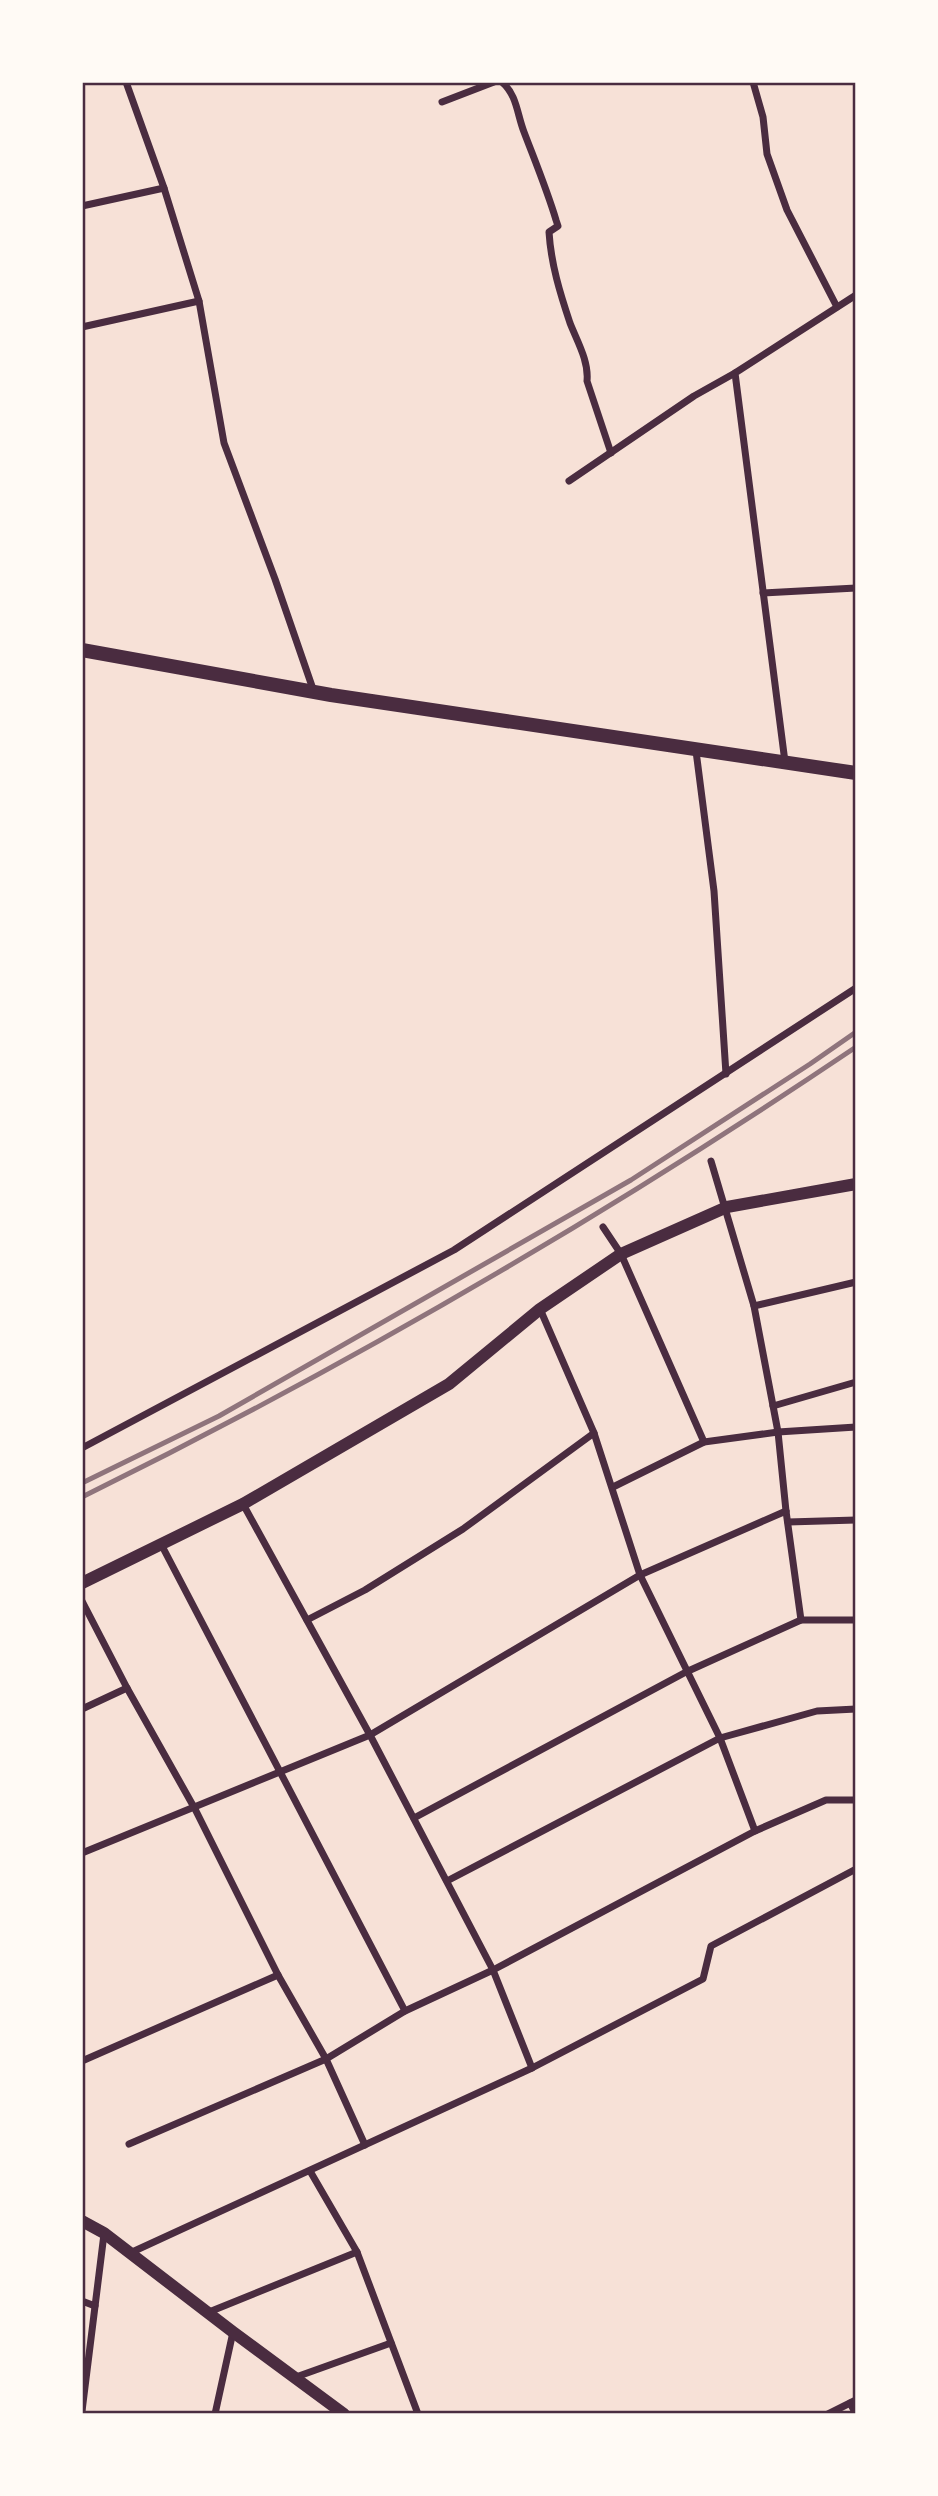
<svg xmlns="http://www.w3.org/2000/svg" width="938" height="2496" font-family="Georgia,serif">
<rect width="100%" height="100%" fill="#f7e1d7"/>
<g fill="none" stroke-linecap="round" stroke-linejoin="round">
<g stroke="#4a2c40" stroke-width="7">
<polyline points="126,82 164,188 199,301 224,443 275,579 314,692"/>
<path d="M502,82C517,95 517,114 524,132C535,161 547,190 556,220L558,226L549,232C551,264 560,293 570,323C577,341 589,361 587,381L611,453"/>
<polyline points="753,82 763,117 767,154 787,210 837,307"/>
<polyline points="442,102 494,82"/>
<polyline points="82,206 164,188"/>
<polyline points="82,327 199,301"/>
<polyline points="569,481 694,396 735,373"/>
<polyline points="763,593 856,588"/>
<polyline points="696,751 714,891 726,1074"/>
<polyline points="785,762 735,373 856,295"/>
<polyline points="711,1161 754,1306 778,1432 786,1511 801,1620"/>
<polyline points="603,1227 621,1254 704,1442"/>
<polyline points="754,1306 856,1282"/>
<polyline points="540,1309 594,1433 640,1575 720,1738 755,1831"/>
<polyline points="773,1406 856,1382"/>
<polyline points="82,1448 454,1250 856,988"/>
<polyline points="613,1487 704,1442 778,1432 856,1427"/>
<polyline points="243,1504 370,1735 493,1970 532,2068"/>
<polyline points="788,1522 856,1520"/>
<polyline points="161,1544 405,2011"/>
<polyline points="82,1601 127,1688 195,1809 278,1975 326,2059 365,2145"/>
<polyline points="307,1620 365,1590 463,1529 594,1433"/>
<polyline points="82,1709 127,1688"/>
<polyline points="414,1818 686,1672 801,1620 856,1620"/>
<polyline points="82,1853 370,1735 640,1575 786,1511"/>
<polyline points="447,1881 720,1738 817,1711 856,1709"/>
<polyline points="82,2061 278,1975"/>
<polyline points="129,2144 326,2059 405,2011 493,1970 755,1831 826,1800 856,1800"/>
<polyline points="310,2171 357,2252 418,2414"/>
<polyline points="130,2253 532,2068 703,1979 711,1946 856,1869"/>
<polyline points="82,2301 95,2306"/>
<polyline points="209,2312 357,2252"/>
<polyline points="296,2377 391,2343"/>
<polyline points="850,2403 856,2414"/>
<polyline points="82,2411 104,2234"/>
<polyline points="215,2414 233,2332"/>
<polyline points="828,2414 856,2400"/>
</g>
<g stroke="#4a2c40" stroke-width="12">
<polyline points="82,1583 243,1504 449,1384 540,1309 621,1254 727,1207 856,1184"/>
<polyline points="82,2221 104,2233 233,2332 344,2414"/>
</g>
<polyline stroke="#4a2c40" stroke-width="14" points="82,650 331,695 856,773"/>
<g stroke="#8f747c" stroke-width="5">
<polyline points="82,1483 219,1416 631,1180 810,1064 856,1032"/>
<path d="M82,1497C350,1365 608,1214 856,1047"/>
</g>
</g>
<rect width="938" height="2496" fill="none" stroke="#fffaf5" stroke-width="168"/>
<rect x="84" y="84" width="770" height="2328" fill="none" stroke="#4a2c40" stroke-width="2.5"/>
</svg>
